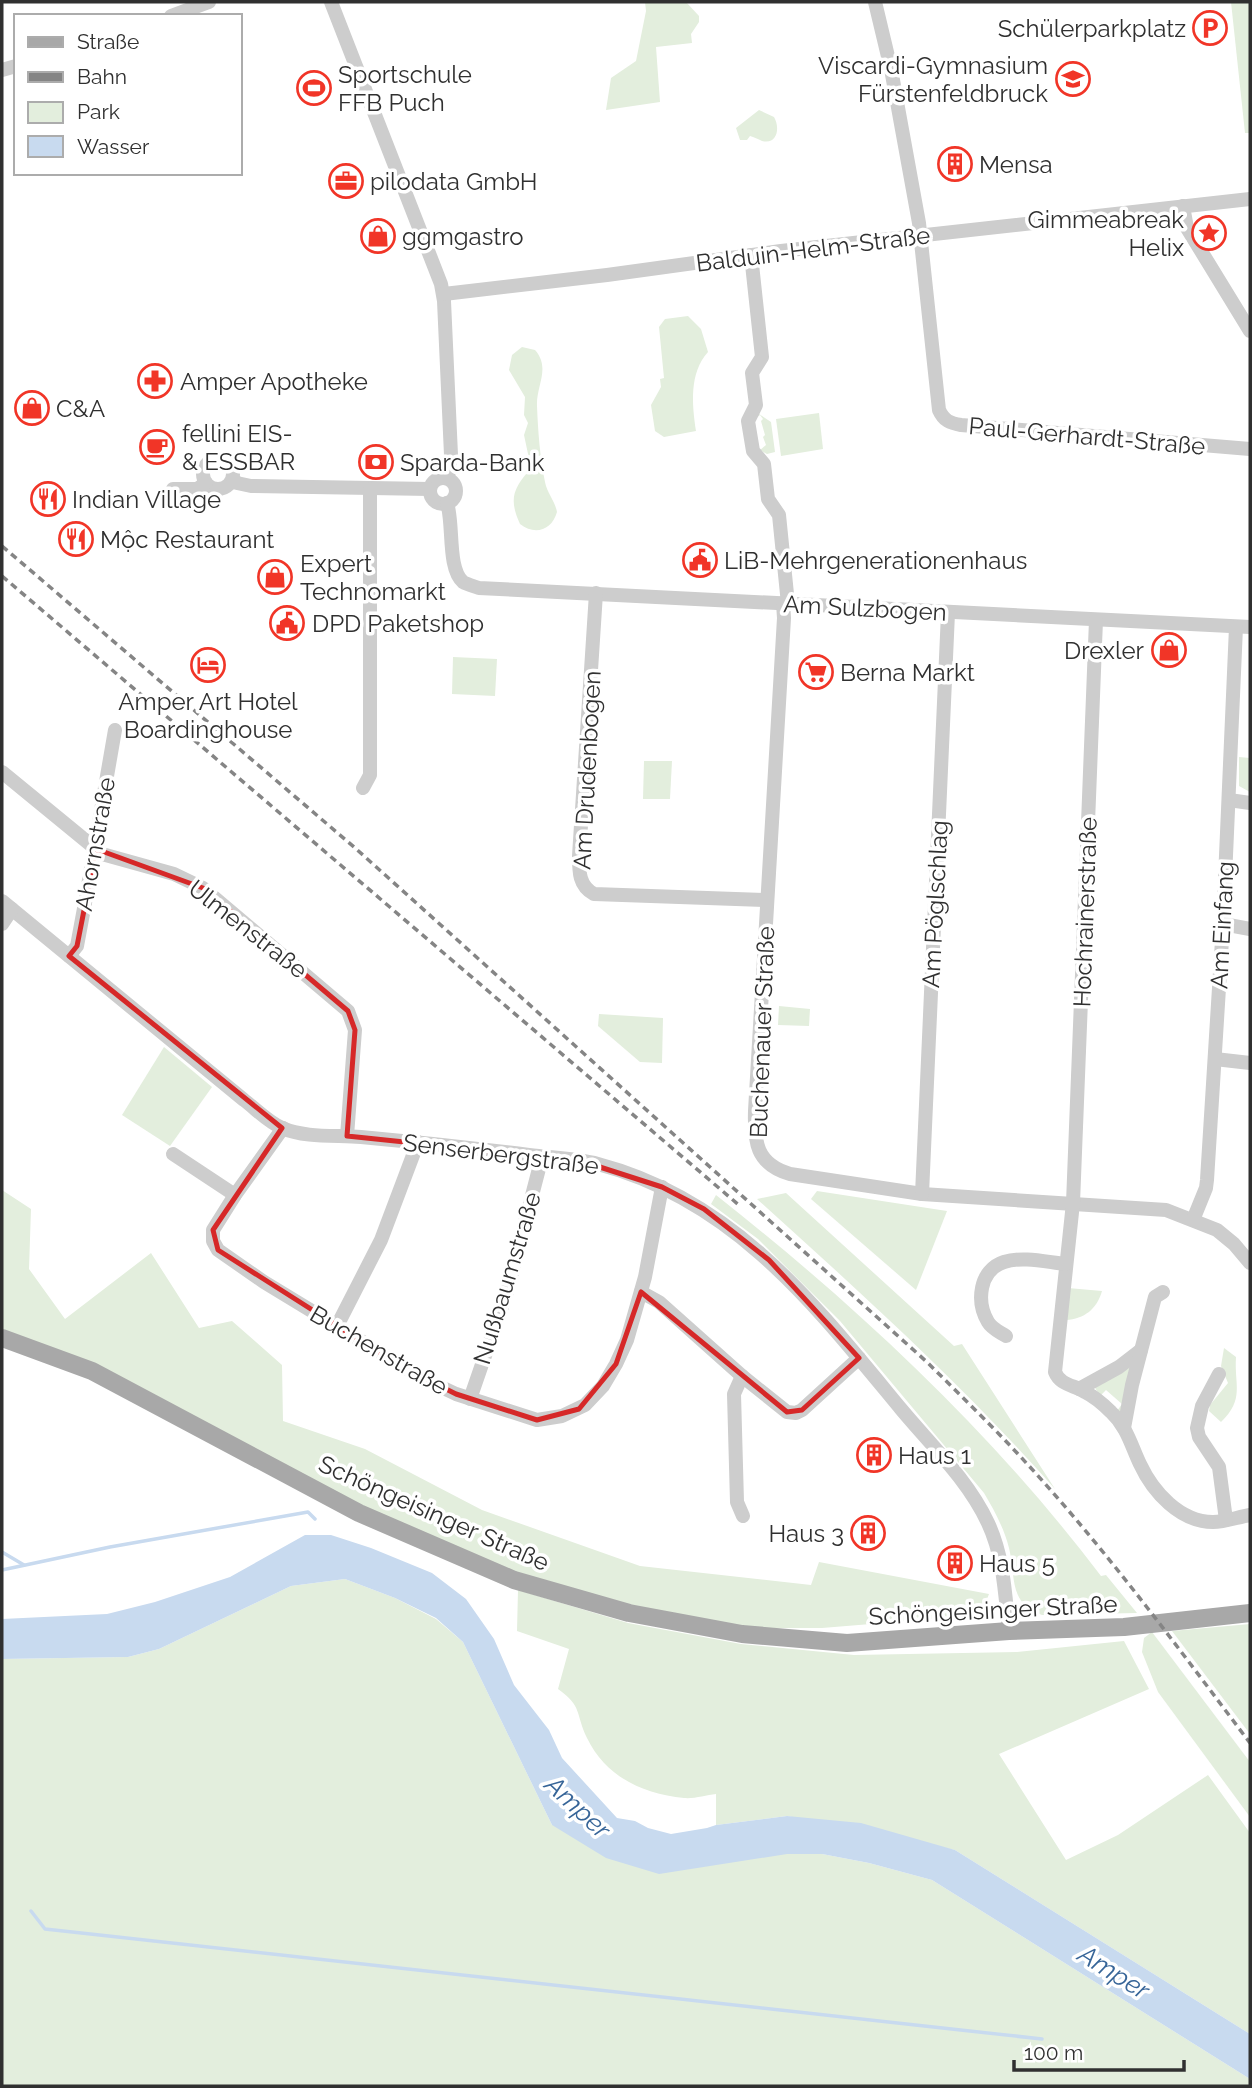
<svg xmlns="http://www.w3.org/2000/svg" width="1252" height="2088" font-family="Raleway,sans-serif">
<rect width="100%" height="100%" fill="#fff"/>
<g fill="#e3eedd">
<polygon points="645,2 686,2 699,16 699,22 691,34 692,43 656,47 660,102 606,110 611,78 636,61 646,11"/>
<polygon points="1231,2 1250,2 1250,133 1245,133"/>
<path d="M759,110L774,117C780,127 778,145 762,141C758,139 754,137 750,136L747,140H740L736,128Z"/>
<path d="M688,316L701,329L708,352C689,373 692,404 696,431L664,437L655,431L651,405L661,387L660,379L664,378L659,327L665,319Z"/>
<path d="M522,347L535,350C551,368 536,386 537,406C538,431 540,458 545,482C547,493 555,501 557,512C552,530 535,536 520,524C508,498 514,488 531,468L524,435L528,423L524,415L525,397L509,370L512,355Z"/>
<polygon points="819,413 823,449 781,456 776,419"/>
<polygon points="759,414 771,422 775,452 767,454 760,450 766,445 763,437 765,435 761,421 763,419 760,415 753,420"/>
<polygon points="453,657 497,659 495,696 452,694"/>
<polygon points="1239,757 1250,758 1250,792 1239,786"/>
<polygon points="644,761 672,761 670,799 643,799"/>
<polygon points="779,1006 810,1009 809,1026 778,1025"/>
<polygon points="599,1014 663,1018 662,1063 640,1062 598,1026"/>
<polygon points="164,1047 212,1087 170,1146 122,1115"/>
<polygon points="2,1190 31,1209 29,1269 65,1319 151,1253 199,1328 232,1321 282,1365 283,1421 365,1449 482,1510 640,1566 811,1585 819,1562 989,1594 981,1615 822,1628 742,1628 630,1607 516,1575 362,1509 2,1332"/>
<polygon points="817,1191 947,1211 916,1290 811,1199"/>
<path d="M786,1193L954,1346L962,1344L1055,1489C963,1385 860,1292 757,1199Z"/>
<path d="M716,1195C858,1307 991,1431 1101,1576L1106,1575L1137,1613L1042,1615C1008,1604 1016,1576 1009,1548C1004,1528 994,1510 984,1493L840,1321L758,1239L711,1204Z"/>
<path d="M1068,1288L1102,1291C1097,1309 1084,1319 1066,1320Z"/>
<path d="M1224,1348L1236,1357C1234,1385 1245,1399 1221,1422L1209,1411L1210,1405L1228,1383L1221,1366Z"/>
<polygon points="1133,1360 1121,1411 1117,1411 1122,1404 1106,1390 1100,1396 1094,1386"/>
<polygon points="345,1579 395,1598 436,1619 463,1642 552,1825 787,1854 822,1854 869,1863 932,1880 1250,2079 1250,2086 2,2086 2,1659 128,1657 159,1649 291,1586"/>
<path d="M518,1590L628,1623L741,1644L854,1655L1017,1652L1124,1641L1149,1689L999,1754L1066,1860L1118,1835L1208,1775L1250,1833V2034L955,1850L787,1816L716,1825V1794C706,1795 694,1799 684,1798C643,1794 606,1777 587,1738C575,1713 583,1707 558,1689L569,1649L517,1631Z"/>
<polygon points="1250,1624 1250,1734 1172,1631"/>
<polygon points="1152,1632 1250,1762 1250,1817 1158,1692 1142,1652 1144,1638"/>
</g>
<polygon fill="#c8daef" points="305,1535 331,1535 371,1548 432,1573 466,1599 494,1639 514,1685 549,1730 562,1758 617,1818 635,1821 648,1828 671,1834 707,1828 716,1825 787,1816 861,1823 955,1850 1250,2034 1250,2079 932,1880 869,1863 822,1854 787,1854 659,1874 606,1858 552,1825 463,1642 436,1618 395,1598 345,1579 291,1586 159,1649 128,1657 2,1659 2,1619 107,1614 155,1602 230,1577"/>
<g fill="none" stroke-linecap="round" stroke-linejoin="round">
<g stroke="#c8daef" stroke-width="3.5">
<polyline points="2,1552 24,1565"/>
<polyline points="2,1570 110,1547 308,1512 315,1519"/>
<polyline points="31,1911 45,1929 1042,2039"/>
</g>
<g stroke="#cdcdcd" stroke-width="14">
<polyline points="331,2 441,284 444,301 451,455 448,478"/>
<path d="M875,2L891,69L919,223L939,410C944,421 950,423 961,425L1250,449"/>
<polyline points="171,16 209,2"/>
<polyline points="2,70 16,66"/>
<polyline points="1183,206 1187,228 1250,331"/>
<polyline points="751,255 762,357 752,373 756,405 748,421 753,451 764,464 768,499 779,515 788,604"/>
<polyline points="444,294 607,275 781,251 1250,199"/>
<circle cx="218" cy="474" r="15"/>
<circle cx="443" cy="491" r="13"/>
<polyline points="233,479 237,483 251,486 430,489"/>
<polyline points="173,489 197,489 206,483"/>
<path d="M447,503C454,524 447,568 463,582C468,585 474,586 479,588L1250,627"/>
<path d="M596,593L579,856C579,872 579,886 594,894L767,900"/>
<path d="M783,603L784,618L755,1111C754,1142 756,1164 790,1174L922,1194L1166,1210L1217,1230L1234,1244L1250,1263"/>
<path d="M1096,620L1073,1203L1055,1372C1060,1385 1074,1385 1085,1392C1095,1397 1103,1404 1111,1412C1127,1427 1131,1445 1140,1464C1153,1492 1180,1522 1213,1522C1225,1522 1238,1517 1250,1515"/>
<polyline points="2,772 102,854 174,874 203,888 348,1011 355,1030 347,1136"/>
<polyline points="363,788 370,775 370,489"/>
<polyline points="1229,800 1250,803"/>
<path d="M2,901L244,1100C256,1109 268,1122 282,1128C305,1138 336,1135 361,1137C417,1142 473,1148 529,1155C552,1158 575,1158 598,1164C735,1200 815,1305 901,1409C931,1445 968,1480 988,1523C1004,1557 1005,1595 1009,1631"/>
<polyline points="2,924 12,909"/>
<polyline points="1223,924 1250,929"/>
<polyline points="69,956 77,946 85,903 115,730"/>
<polyline points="1215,1059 1250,1063"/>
<polyline points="283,1128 235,1195 213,1230 213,1241 218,1250 264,1282 422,1378 456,1394 537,1420 562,1416 585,1405 603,1386 616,1364 627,1340 645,1277 662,1187"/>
<polyline points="173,1154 235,1195"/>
<polyline points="922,1194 948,613"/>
<polyline points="1193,1220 1206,1188 1207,1180 1223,924 1236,627"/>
<polyline points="641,1292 659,1302 742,1376 787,1412 796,1413 802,1410 859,1358"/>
<polyline points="337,1326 381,1240 418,1142"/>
<path d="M1006,1336C1000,1332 992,1329 988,1322C976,1302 979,1270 1004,1262C1023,1256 1046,1262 1065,1264"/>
<polyline points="1219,1374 1202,1406 1197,1428 1199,1437 1219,1467 1226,1520"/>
<polyline points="742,1376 734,1394 737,1502 743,1516"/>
<polyline points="1079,1389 1119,1367 1141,1350"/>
<polyline points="470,1399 507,1292 542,1157"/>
<polyline points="1124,1428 1132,1385 1155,1297 1163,1292"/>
</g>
<polyline stroke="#a8a8a8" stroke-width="18" points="2,1338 92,1371 359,1513 514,1580 629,1613 742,1634 847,1643 1009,1631 1124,1627 1250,1613"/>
<g stroke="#858585" stroke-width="3.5" stroke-dasharray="7 5" stroke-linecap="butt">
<path d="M2,546L354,847L928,1363C958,1393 989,1423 1018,1454C1102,1544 1176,1645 1250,1743"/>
<polyline points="2,576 740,1206"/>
</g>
</g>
<path fill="none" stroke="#d62828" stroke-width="5" stroke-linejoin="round" d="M96,849L203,888L348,1011L355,1030L347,1136L578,1160L662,1187L704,1209L769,1260L859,1358L802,1410L787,1412L641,1292L616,1364L579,1409L537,1420L456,1394L402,1367L218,1250L213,1230L282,1128L69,956L77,946Z"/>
<defs>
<g id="parking-ring" transform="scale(1.75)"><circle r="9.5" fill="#fff" stroke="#f13527" stroke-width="1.5"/><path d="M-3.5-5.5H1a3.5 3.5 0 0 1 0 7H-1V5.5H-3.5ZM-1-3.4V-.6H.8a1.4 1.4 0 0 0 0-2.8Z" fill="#f13527"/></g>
<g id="school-ring" transform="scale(1.75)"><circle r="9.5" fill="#fff" stroke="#f13527" stroke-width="1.5"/><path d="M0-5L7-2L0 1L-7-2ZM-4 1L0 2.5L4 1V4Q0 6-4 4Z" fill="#f13527"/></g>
<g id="stadium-ring" transform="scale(1.75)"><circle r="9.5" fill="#fff" stroke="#f13527" stroke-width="1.5"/><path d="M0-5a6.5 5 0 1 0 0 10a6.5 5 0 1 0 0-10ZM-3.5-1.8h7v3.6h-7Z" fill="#f13527"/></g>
<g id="building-ring" transform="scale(1.75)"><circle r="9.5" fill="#fff" stroke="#f13527" stroke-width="1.5"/><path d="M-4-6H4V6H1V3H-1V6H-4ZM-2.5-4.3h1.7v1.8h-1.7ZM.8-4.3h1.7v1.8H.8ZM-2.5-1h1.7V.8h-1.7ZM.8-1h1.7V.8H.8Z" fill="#f13527"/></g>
<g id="office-ring" transform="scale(1.75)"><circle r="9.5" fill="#fff" stroke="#f13527" stroke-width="1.5"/><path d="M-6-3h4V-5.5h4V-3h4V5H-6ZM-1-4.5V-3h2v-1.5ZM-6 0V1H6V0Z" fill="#f13527"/></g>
<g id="sight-ring" transform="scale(1.75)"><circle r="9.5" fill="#fff" stroke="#f13527" stroke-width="1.5"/><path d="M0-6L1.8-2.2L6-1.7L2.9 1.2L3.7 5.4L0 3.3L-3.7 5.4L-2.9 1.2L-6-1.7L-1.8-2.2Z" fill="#f13527"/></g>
<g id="shop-ring" transform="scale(1.75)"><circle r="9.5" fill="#fff" stroke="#f13527" stroke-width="1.5"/><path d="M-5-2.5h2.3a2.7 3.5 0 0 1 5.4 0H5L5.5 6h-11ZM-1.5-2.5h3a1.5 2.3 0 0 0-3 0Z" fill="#f13527"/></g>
<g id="pharmacy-ring" transform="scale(1.75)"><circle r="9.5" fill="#fff" stroke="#f13527" stroke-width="1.5"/><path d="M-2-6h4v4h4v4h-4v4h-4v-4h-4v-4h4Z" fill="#f13527"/></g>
<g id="cafe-ring" transform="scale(1.75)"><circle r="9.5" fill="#fff" stroke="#f13527" stroke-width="1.5"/><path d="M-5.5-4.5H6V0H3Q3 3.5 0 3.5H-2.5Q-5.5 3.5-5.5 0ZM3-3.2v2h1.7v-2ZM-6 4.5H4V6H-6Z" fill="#f13527"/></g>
<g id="bank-ring" transform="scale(1.75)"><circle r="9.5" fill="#fff" stroke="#f13527" stroke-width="1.5"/><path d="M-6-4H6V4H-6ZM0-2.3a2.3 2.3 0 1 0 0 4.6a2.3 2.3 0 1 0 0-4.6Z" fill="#f13527"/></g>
<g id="restaurant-ring" transform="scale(1.75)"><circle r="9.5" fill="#fff" stroke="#f13527" stroke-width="1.5"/><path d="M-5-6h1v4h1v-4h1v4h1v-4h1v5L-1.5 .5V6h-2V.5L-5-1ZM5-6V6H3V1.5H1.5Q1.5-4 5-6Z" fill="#f13527"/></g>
<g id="civic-ring" transform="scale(1.75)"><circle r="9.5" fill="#fff" stroke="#f13527" stroke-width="1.5"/><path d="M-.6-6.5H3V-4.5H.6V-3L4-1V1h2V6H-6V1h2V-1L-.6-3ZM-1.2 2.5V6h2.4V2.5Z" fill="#f13527"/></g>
<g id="hotel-ring" transform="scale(1.75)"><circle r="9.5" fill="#fff" stroke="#f13527" stroke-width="1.5"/><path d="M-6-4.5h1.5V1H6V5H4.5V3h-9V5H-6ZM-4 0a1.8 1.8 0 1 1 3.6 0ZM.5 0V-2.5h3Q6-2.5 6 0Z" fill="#f13527"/></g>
<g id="supermarket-ring" transform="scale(1.75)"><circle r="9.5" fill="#fff" stroke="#f13527" stroke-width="1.5"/><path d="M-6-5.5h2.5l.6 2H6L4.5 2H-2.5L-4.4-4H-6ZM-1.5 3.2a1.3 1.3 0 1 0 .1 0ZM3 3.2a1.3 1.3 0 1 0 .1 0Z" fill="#f13527"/></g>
</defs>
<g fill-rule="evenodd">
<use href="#parking-ring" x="1210" y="28"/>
<use href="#school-ring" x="1073" y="79"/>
<use href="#stadium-ring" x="314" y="88"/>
<use href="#building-ring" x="955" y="164"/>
<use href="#office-ring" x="346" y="181"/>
<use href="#sight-ring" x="1209" y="233"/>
<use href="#shop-ring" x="378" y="236"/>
<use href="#pharmacy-ring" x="155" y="381"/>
<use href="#shop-ring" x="32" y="408"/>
<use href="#cafe-ring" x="157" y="447"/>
<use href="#bank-ring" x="376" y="462"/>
<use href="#restaurant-ring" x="48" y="499"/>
<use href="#restaurant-ring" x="76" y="539"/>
<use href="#civic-ring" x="700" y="560"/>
<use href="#shop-ring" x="275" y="577"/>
<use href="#civic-ring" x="287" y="623"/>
<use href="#shop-ring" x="1169" y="650"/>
<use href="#hotel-ring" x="208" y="665"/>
<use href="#supermarket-ring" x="816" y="672"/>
<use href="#building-ring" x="874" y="1455"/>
<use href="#building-ring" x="868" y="1533"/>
<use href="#building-ring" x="955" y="1563"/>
</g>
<g text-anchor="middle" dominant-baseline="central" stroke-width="7" stroke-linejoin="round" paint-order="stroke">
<g font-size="24" fill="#303030" stroke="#fff" text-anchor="start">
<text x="1186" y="28" text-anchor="end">Schülerparkplatz</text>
<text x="1048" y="65" text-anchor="end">Viscardi-Gymnasium<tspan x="1048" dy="28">Fürstenfeldbruck</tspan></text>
<text x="338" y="74">Sportschule<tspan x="338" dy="28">FFB Puch</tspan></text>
<text x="979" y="164">Mensa</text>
<text x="370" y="181">pilodata GmbH</text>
<text x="1184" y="219" text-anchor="end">Gimmeabreak<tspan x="1184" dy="28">Helix</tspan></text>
<text x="402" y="236">ggmgastro</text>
<text x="180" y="381">Amper Apotheke</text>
<text x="56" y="408">C&amp;A</text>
<text x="182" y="433">fellini EIS-<tspan x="182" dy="28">&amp; ESSBAR</tspan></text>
<text x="400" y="462">Sparda-Bank</text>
<text x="72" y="499">Indian Village</text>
<text x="100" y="539">Mộc Restaurant</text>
<text x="724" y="560">LiB-Mehrgenerationenhaus</text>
<text x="300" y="563">Expert<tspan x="300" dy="28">Technomarkt</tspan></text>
<text x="312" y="623">DPD Paketshop</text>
<text x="1144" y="650" text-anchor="end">Drexler</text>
<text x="840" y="672">Berna Markt</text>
<text x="208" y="701" text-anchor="middle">Amper Art Hotel<tspan x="208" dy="28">Boardinghouse</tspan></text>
<text x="898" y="1455">Haus 1</text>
<text x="844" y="1533" text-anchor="end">Haus 3</text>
<text x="979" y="1563">Haus 5</text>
</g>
<g font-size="24" fill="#303030" stroke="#fff">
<text transform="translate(813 249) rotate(-7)">Balduin-Helm-Straße</text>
<text transform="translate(1087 436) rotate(5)">Paul-Gerhardt-Straße</text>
<text transform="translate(865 608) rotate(3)">Am Sulzbogen</text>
<text transform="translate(587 770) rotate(-87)">Am Drudenbogen</text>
<text transform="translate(95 844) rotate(-80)">Ahornstraße</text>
<text transform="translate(935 904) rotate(-87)">Am Pöglschlag</text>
<text transform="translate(1085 912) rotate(-88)">Hochrainerstraße</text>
<text transform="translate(1222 925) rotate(-87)">Am Einfang</text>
<text transform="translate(248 929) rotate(38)">Ulmenstraße</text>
<text transform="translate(762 1032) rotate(-88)">Buchenauer Straße</text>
<text transform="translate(501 1154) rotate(7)">Senserbergstraße</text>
<text transform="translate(507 1278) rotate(-73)">Nußbaumstraße</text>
<text transform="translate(379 1350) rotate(30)">Buchenstraße</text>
<text transform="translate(434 1513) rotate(24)">Schöngeisinger Straße</text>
<text transform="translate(993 1610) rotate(-3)">Schöngeisinger Straße</text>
</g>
<g font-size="26" font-style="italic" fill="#376598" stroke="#fff">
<text transform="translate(578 1807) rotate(43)">Amper</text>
<text transform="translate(1114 1972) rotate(32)">Amper</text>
</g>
</g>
<rect width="1252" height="2088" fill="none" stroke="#303030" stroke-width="7"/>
<rect x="14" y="14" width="228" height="161" fill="#ffffff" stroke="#acacac" stroke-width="2"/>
<rect x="28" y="37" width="35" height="10" fill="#a8a8a8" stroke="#acacac" stroke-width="2"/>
<text x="77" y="49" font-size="21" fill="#303030">Straße</text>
<rect x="28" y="72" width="35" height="10" fill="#858585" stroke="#acacac" stroke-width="2"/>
<text x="77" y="84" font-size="21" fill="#303030">Bahn</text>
<rect x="28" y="102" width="35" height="21" fill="#e3eedd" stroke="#acacac" stroke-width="2"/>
<text x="77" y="119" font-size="21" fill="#303030">Park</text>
<rect x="28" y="136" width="35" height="21" fill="#c8daef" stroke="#acacac" stroke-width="2"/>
<text x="77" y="154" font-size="21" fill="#303030">Wasser</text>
<path d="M1014 2060v10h170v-10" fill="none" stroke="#303030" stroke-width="3.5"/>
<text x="1024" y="2060" font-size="21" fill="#303030" stroke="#ffffff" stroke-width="5" paint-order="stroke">100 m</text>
</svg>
